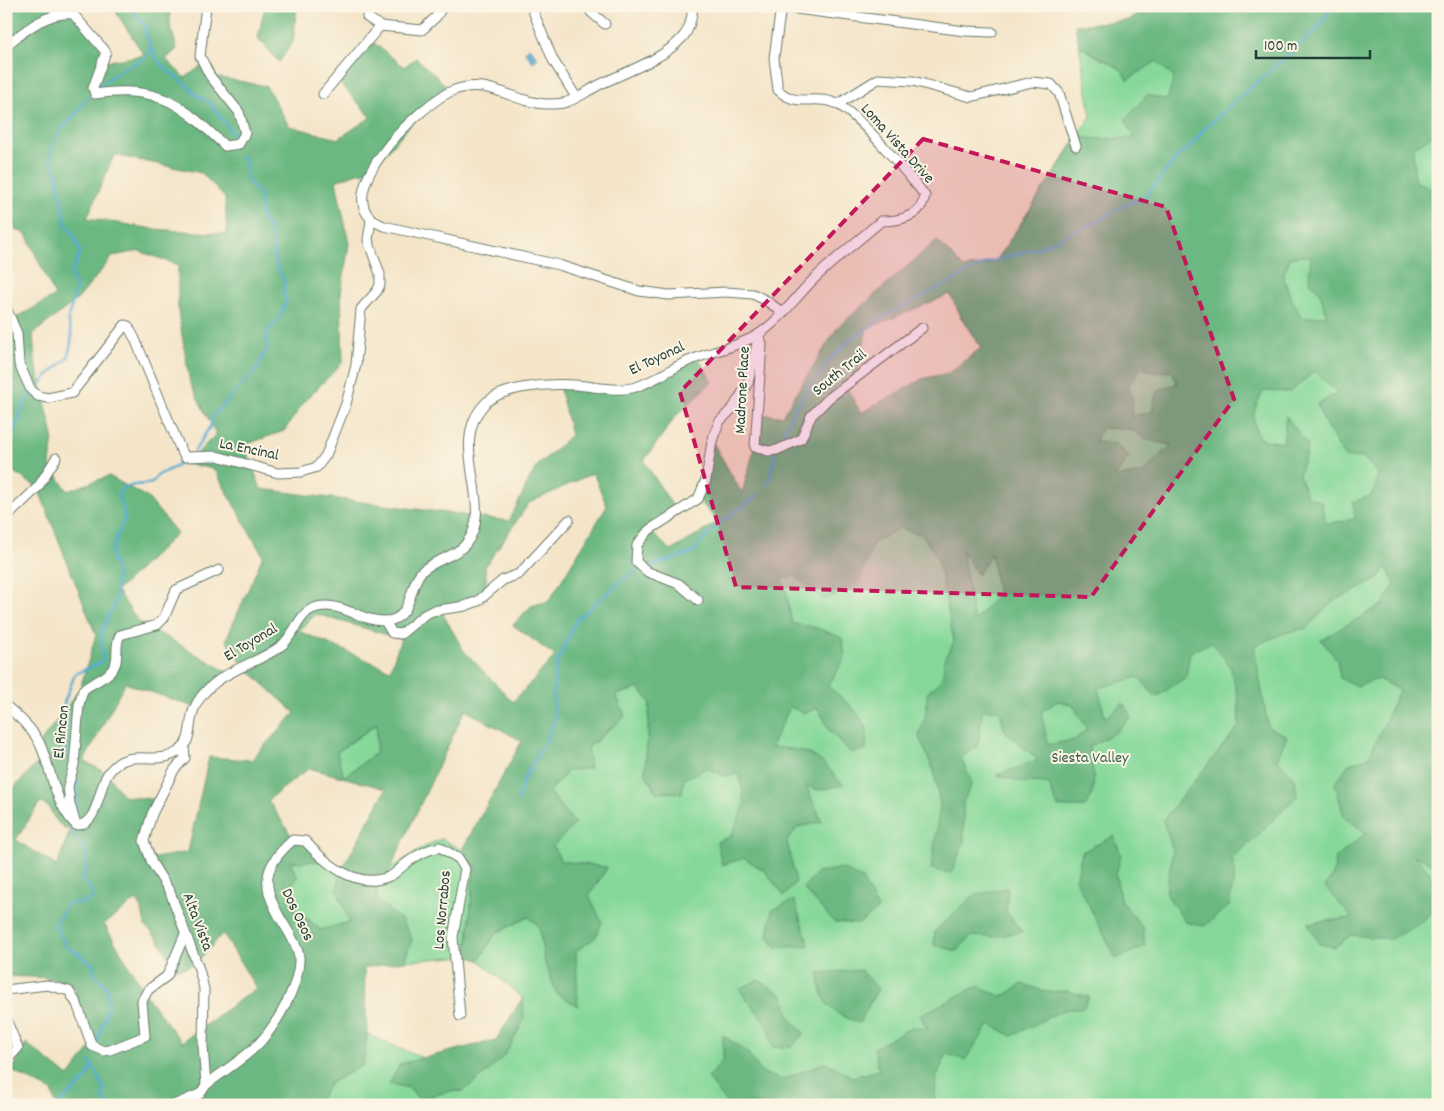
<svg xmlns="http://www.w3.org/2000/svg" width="1444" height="1111" font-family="Dekko,sans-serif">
<rect width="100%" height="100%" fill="#fcf5e5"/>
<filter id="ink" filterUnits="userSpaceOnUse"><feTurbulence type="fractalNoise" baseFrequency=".02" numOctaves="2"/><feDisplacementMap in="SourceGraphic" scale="10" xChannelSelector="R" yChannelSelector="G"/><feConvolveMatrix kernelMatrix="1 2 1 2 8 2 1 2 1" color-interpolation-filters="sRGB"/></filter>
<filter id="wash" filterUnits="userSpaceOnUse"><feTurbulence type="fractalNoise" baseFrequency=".0096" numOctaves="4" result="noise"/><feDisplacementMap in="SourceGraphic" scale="20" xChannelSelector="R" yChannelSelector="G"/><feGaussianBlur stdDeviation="1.12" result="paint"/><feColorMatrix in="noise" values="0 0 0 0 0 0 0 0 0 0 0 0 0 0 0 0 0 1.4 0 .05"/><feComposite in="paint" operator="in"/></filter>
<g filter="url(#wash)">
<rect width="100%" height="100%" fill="#f4e5c9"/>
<g fill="#85d89a" stroke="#528a67">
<polygon points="1438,6 1438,1105 316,1105 330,1083 363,1065 367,1034 425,1059 400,1064 390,1084 410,1088 419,1099 450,1091 463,1091 523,998 479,960 496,933 528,917 539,926 545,964 607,868 561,862 553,846 575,824 549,792 588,748 625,716 616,695 639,688 650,702 645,771 656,792 781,579 922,379 949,373 981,348 960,316 1091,116 1079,45 1102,60 1137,47"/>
<polygon points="378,723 376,753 344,777 336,753"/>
<path d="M442,839L462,850L474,866L467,956L404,961L412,939L402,921L377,900L375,875C399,867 417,847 442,839Z"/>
<polygon points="289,861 324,861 341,871 337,889 350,922 321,930 292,906 288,887 298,878"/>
</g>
<g fill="#6cb882" stroke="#467a5b" fill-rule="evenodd">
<path d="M6,6H71L73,14L99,43L104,62L144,55L112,6H170V24L177,49L166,59L185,78L204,64L210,76L266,86L289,126L338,139L371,117L336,79L369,39L404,67L416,58L452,91L427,106L369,172L357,173L336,181L349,244L341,293L343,362L305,401L284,431L244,445L261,489L509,521L536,467L571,435L559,385L627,389L698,357L712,382L675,417L644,461L677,513L649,530L671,551L718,522L698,499L712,441L742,493L755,447L756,414L782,416L837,328L937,240L964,268L995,263L1078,137L1100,139L1135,138L1125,120L1147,95L1167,100L1174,78L1157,61L1127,80L1122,70L1079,45L1075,25L1129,20L1146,6H1438V132L1413,148L1415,182L1438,189V864L1435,865L1414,855L1433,877L1438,908L1414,927L1390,939L1351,935L1335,947L1319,944L1308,923L1352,918L1325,887L1333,875L1336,858L1366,833L1344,817L1335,783L1349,764L1369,757L1399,690L1378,679L1357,686L1340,678L1337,660L1321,640L1383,604L1395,584L1386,567L1377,580L1332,602L1307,628L1284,633L1254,646L1268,727L1287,736L1277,759L1295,779L1297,796L1251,842L1232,857L1235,872L1229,906L1204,926L1185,922L1166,893L1173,850L1163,820L1239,726L1238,697L1230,666L1212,642L1190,652L1186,677L1156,697L1138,677L1098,688L1105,718L1123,703L1131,717L1116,732L1089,747C1092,767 1099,791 1085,807H1058L1048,783L1022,782L997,775L1038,760L1004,730L1000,710H982L978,745L961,758L972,783L963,802L964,843L951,873L931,869L940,806L934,771L919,737L926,714L927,694L943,677L944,659L954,642L938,560L923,535L899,528L873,543L860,581L825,600L795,576L781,579L786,590L792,623L817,628L842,638L845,658L828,686L853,708L867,728L866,750L851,753L830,731L818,708L804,713L790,707L771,747C812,750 817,754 843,785L819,790L806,786L822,822L798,827L787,841L796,882L784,896L765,871L744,858L722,865L717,842L731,836L745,804L739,774L724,776L706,768L684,779L682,793L656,792L645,772L650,702L639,688L616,695L625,716L588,747L590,768L568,771L549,792L575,824L553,846L561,861L607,867L589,896L602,922L596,937L576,951L578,1006L557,994L545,964L539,926L528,917L496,933L479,960L467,956L474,866L462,850L522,741L465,710L389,871L375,875L377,900L402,921L412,939L404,961L364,968L367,1034L363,1065L330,1083L316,1105H56L52,1091L12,1071L26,1043L69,1077L92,1046L77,1004L75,987L50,978L6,976V796L44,756L40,743L80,689L96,635L38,488L6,467V338L17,333L12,320L55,296L26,234L6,224ZM114,155L202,173L225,198L227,234L153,229L87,218ZM139,251L178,265V311L190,383L216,434L187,464L214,469L263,556L226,640L244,666L295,713L251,760L209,757L188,852L150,859L144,841L159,800L123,796L108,774L84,761L125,683L194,707L229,673L138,621L117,591L177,533L148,498L109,476L68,491L50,466L53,436L35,360L33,334L79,298L113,256ZM1311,256L1309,280L1320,293L1327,315L1302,318L1290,296L1283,275L1291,257ZM950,294L961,316L981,348L949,373L922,379L861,413L845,385L858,375L867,329ZM1141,367L1156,373L1172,371L1177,384L1157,390L1152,412L1131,416L1133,399L1128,387ZM1315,371L1338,393L1317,404L1323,420L1345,457L1364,458L1379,475L1372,495L1353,502L1355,519L1326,524L1321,502L1307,496L1299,475L1308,446L1286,416L1283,443L1260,439C1251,419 1252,409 1264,391L1290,392ZM1101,428L1130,429L1147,440L1171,445L1143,473L1115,477L1129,456L1115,444L1095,442ZM593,473L607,506L549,601L531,606L513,625L555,656L513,702L464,651L441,611L468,606L487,589L485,567L529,503ZM962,550L978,575L991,553L998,595L974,621ZM316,614L401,639L390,670L299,631ZM1058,701L1073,705L1087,729L1074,740L1048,745L1041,712ZM377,723L376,753L344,777L337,752ZM309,768L386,789L341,871L337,889L350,922L320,930L292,906L288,887L298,878L290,862L324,861L305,841L291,835L268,800ZM40,802L49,807C54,818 58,826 70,830L57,866L16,840ZM136,900L142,909L145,926L158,939L176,969C196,969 211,946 223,933L256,988L182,1042L150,1001L104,924Z"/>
<polygon points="265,6 297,6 293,42 279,62 258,38"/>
<polygon points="1114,836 1121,855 1116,874 1120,899 1143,928 1145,946 1116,959 1076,880 1082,852"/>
<polygon points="841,868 862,879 878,909 859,924 834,922 803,888 817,873"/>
<polygon points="1008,887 1006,911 1022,932 993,937 971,936 957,951 934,945 935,931 973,896"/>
<polygon points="794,900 809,945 776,948 768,936 772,910"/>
<path d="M861,970L878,989L859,1023C827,1010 824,1007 818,973Z"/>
<polygon points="758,980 783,995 790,1018 804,1033 792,1047 772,1047 768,1026 739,989"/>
<polygon points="1022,984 1047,992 1068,991 1089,997 1083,1008 1063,1010 1012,1036 990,1024 965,1060 947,1054 936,1077 935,1105 878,1105 876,1099 862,1105 727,1103 708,1078 723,1060 723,1035 748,1053 761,1072 781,1080 826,1062 852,1077 879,1070 874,1048 912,1027 927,1029 920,1015 978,986 1002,997"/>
<polygon points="523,997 524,1020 505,1055 488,1072 463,1091 450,1091 419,1099 410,1088 389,1084 400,1064 496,1040"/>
</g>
<polygon fill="#57acd3" stroke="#3b7484" points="529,47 538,58 533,62 525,52"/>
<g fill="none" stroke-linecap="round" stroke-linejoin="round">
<g stroke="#57acd3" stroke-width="2.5">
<path d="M127,6L146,26L145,32C149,43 153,54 160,63C169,74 191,85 195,94L209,102L233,134"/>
<polyline points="97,88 119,71 145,58 151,49"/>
<polyline points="36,390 46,377 68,358 72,336 68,320 76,289 71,274 80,253 74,235 65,223 57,174 50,159 52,146 60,130 74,116 88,97"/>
<polyline points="6,438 13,435 25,402 32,394"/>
<polyline points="778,446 795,408 826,364 849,341 887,315 986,263 1041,247 1100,220 1124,205 1145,197 1178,156 1190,147 1206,127 1317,30 1332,6"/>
<path d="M194,452L211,425V418L259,367C259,355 273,352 266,339L267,331L278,320L286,302L283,290L285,282L275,263L273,242L269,230L261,217L260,195L248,182L246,176V162L240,156"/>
<polyline points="768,486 775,453"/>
<polyline points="650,566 692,553 715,527 758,495"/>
<path d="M67,756L65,737L67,721L64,703L75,674L100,663L103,658L101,638L103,628L117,598L116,568L112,559V551L125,516L118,494C126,482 139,486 152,483L158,475L177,466L178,462L185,463"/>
<polyline points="518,800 524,778 547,739 555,719 553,692 556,666 576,620 630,574 637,571"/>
<polyline points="76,813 78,781"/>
<path d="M72,823C68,839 87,845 87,859C88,865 84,873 82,879L93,893V898L84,903H68L55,925L66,947C77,950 83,958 93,964L95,976C122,992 101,1022 97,1044"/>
<polyline points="94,1067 104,1088 103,1096 107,1105"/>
<polyline points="58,1105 85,1080 93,1066 90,1062"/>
</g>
</g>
</g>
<g filter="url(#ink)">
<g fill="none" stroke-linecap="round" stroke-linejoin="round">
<g stroke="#6a7868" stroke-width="11">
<g id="minor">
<polyline points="531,6 553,60 576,97"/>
<polyline points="588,6 591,12 605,24"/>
<path d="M693,6C692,17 690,30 682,38C661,61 624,72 597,86C586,92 574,101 563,103C558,104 552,104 547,104C512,103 489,76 452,91C420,104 319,202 384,226L559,265L639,291L669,295L726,292L753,294L767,301L783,313"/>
<polyline points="781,7 965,31 992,32"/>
<polyline points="367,17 380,26 422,30 436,17 443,6"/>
<path d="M8,44C27,29 47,12 73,14L106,52L93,88L95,94C160,85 181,104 225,146L239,144L245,133L239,112L210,76L200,56L206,6"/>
<polyline points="323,94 380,26"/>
<polyline points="838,104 878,79 913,81 971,97 1032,82 1051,84 1059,93 1076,146"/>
<polyline points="6,308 17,333 19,364 31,390 38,396 48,398 72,393 125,325 128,326 135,339 180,448 185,457 217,456 278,473 301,472 317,467 326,455 346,404 356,365 361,309 377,291 380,285 380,274 368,240 371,220"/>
<polyline points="760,339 762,344 755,447 768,451 777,450 801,439 811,416 829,398 922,328"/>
<polyline points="6,520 11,513 38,487 56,458"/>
<polyline points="698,600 679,584 648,572 636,562 637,545 649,530 698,499 706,480 712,441 719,422 733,408 748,383 759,334"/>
<polyline points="385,621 392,633 401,634 424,615 432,611 465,606 478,601 503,580 519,574 569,520"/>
<path d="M6,706C18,716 33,729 40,744C51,769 55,803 74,823"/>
<path d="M76,825C98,826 98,790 107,775C128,743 153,769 179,751C193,741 188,723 194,709C198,698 207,689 216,682C235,667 261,661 281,646C294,636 299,613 314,608C339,599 362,623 387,621C413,618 408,588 421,572C433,560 453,558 465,545C497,508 448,447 482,407C498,386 550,383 575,385C593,386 614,392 632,388C650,384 667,371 684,363C707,352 737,348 759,334C779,321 795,298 812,281C833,260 858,241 881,221C899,221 921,217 925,196L920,189C903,169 854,108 832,102C810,95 798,108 778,90L774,58L781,6"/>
<path d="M76,825L70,804L68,786L74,765L79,705L83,690C94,681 112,677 116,662C118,652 115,645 120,635L157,625L164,618L176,590L219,570"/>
<polyline points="6,990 47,985 69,991 77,1004 92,1046 104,1051 110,1050 145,1036 142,1001 148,990 167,976 185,934"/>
<polyline points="6,1019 18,1048 6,1061"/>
<path d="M206,1085C221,1073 237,1063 252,1050C274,1031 300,986 299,957C298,947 290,934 285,926C262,889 259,869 293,840L305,841C325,863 357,891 390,876C396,874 402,866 408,862C417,855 429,849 440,847L459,859L465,869L453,937L460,1016"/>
<polyline points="174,1105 200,1094 206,1085 203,1046 204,989 199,969 170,892 152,863 144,841 152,814 174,770 185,758 184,746"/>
</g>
</g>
<use href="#minor" stroke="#fff" stroke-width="9"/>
</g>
</g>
<path fill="#c2185b" fill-opacity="0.2" stroke="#c2185b" stroke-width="4" stroke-dasharray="10 6" stroke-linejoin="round" d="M923,139L1166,207L1234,399L1091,597L736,587L680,392Z"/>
<g text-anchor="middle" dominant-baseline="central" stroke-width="4" stroke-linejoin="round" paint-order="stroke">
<g font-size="16" fill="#1f3d34" stroke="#fcf5e5">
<text transform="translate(897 144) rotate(48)">Loma Vista Drive</text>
<text transform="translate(657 359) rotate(-25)">El Toyonal</text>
<text transform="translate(840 373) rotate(-39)">South Trail</text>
<text transform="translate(743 390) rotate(-87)">Madrone Place</text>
<text transform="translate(249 450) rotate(12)">La Encinal</text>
<text transform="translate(251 643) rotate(-31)">El Toyonal</text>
<text transform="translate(62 732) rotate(-84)">El Rincon</text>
<text transform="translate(443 910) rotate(-85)">Los Norrabos</text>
<text transform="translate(297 915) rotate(65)">Dos Osos</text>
<text transform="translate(197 922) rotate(69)">Alta Vista</text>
</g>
<g font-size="16" fill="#335c48" stroke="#fcf5e5">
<text x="1090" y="758">Siesta Valley</text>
</g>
</g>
<rect width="1444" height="1111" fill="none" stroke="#fcf5e5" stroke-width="25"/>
<path d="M1256 50v8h114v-8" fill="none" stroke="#1f3d34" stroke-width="2.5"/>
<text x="1264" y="50" font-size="15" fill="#1f3d34" stroke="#fcf5e5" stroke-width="4" paint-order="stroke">100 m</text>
</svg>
